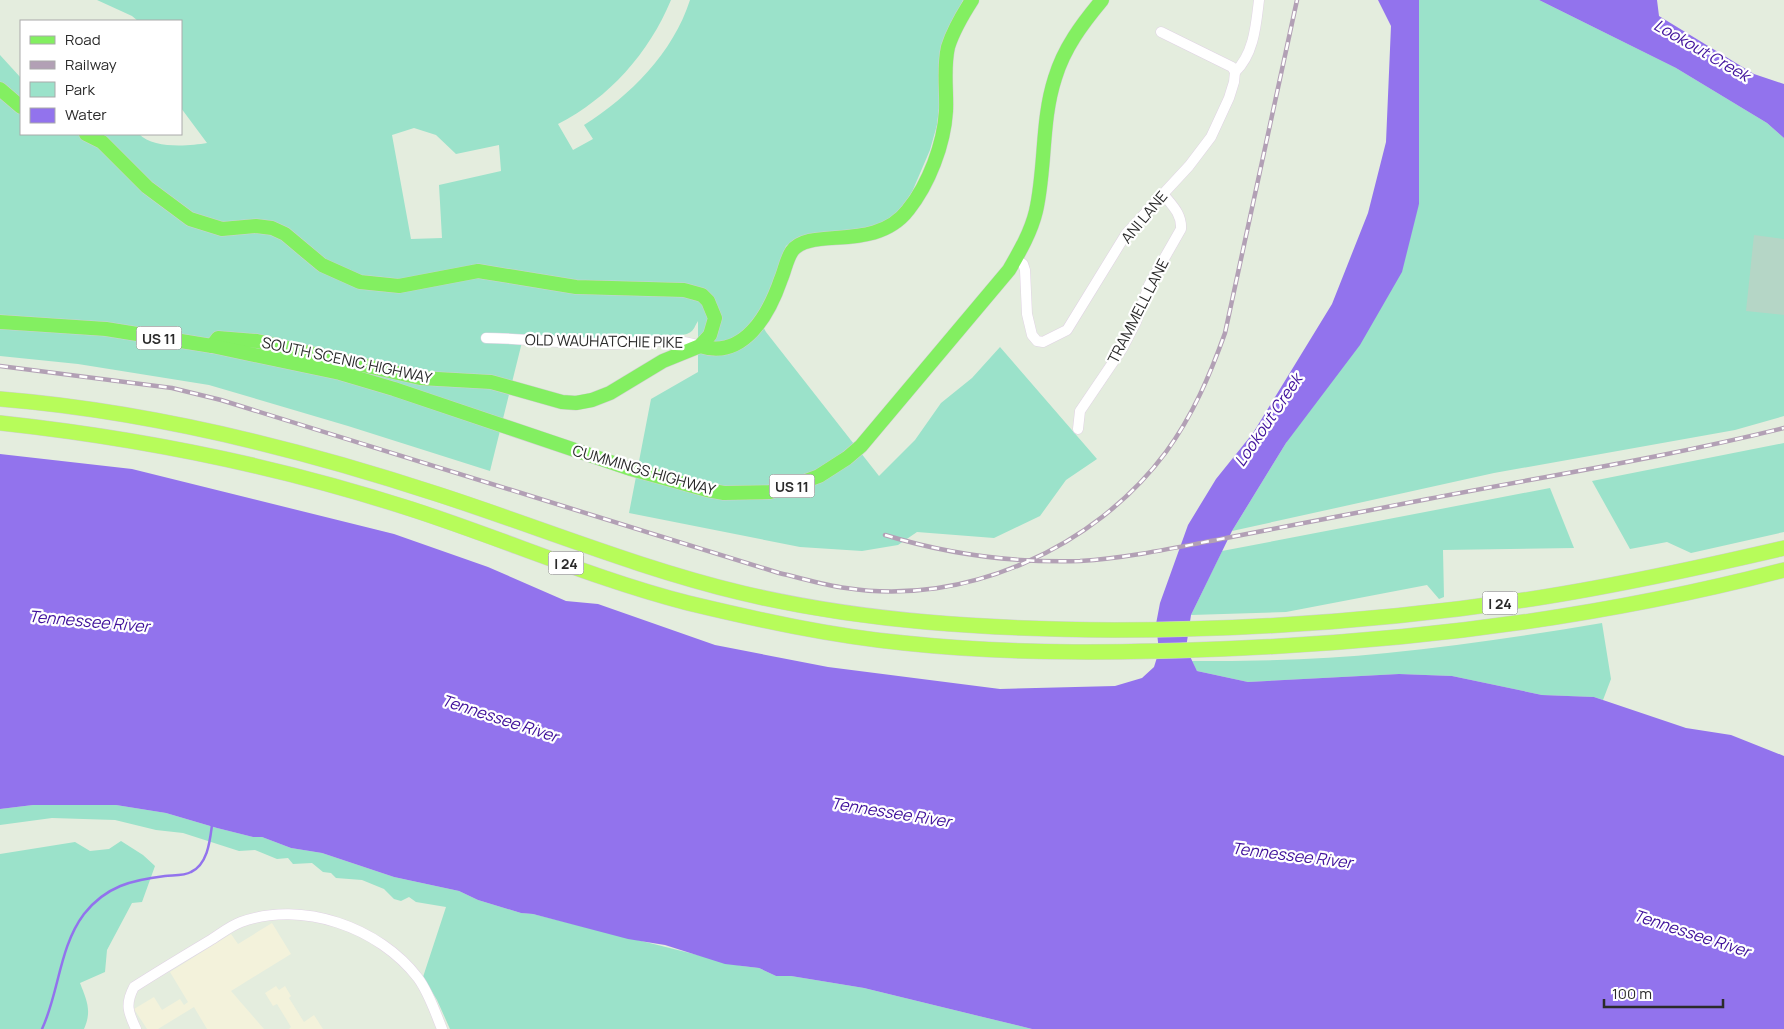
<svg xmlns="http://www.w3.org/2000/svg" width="1784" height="1029" font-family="Manrope,sans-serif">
<rect width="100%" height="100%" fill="#e4edde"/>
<g fill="#f3f2db">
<polygon points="272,923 291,954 231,991 264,1029 207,1029 194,1007 158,1029 147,1029 134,1009 154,997 162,1010 180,999 184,1005 188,1002 170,972 231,934 238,944"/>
<polygon points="276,986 279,990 285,986 291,996 289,998 304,1022 314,1015 323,1029 289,1029 291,1027 277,1004 273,1006 265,993"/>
</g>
<g fill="#9be2ca" fill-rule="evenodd">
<path d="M97,0H671C649,53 609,98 558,124L573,150L593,139L584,125C630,96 673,53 690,0H963L948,34L937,125L930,150L912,192L896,216L878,226L801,236L786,246L765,305L757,316L766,332L879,476L915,440L941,403L972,378L1000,347L1097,459L1066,480L1040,516L994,538L917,532L898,545L862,551L800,547L629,513L651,399L698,372V321C693,329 694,333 682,335L600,338L524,334L490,471L348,426L209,385L78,364L0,356V55L21,78V134H139C153,149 189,146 207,143L181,108V21H138L132,16ZM414,128L436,135L456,154L499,145L501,171L439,185L442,238L411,239L392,135Z"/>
<polygon points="1419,0 1539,0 1676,68 1767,123 1784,138 1784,416 1735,430 1494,473 1232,531 1286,443 1419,204"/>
<polygon points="1784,443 1784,532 1691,553 1667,542 1630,549 1592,481"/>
<polygon points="1550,488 1574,548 1443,550 1444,597 1439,599 1427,585 1286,612 1191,615 1222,551"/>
<path d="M1602,623L1611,679L1603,700L1594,697L1542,695L1452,676L1399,674L1248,682L1197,671L1192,661C1257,661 1322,660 1387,653C1459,646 1531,635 1602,623Z"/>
<polygon points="33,805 116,805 166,813 217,828 253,837 262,837 291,848 322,853 394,877 459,891 478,900 521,913 533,914 742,966 759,968 776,976 791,976 864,988 1032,1029 450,1029 437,1000 423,977 446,907 416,902 409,897 401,901 394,899 384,889 362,880 336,878 331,873 323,872 312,863 293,864 288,858 277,859 255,850 239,851 183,833 156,830 115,820 52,818 0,825 0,809"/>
<path d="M121,841L143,855L155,866L142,902L132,903L107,950L105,972L80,983C87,1001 92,1011 84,1029H0V854L75,842L90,851L109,849Z"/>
</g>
<polygon fill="#b5d6c6" points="1754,235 1784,239 1784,315 1746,311"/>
<g fill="#9273ed">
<polygon points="1378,0 1419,0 1419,204 1402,272 1360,345 1286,443 1232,531 1191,615 1186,648 1197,671 1248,682 1399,674 1452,676 1542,695 1594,697 1686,728 1731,735 1784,756 1784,1029 1032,1029 864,988 791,976 776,976 759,968 725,964 665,945 628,939 533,914 521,913 478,900 459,891 394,877 322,853 291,848 262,837 253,837 217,828 166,813 116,805 33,805 0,809 0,454 132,469 394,534 488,567 566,601 598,604 715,645 828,667 1000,689 1115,686 1142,678 1154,667 1159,651 1156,624 1160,603 1188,525 1216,479 1253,433 1332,304 1368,213 1386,142 1391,26"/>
<polygon points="1539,0 1657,0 1659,16 1754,74 1784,84 1784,138 1767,123 1676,68"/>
</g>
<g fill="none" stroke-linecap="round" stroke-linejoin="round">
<path stroke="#9273ed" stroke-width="2.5" d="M42,1029C59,993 59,947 84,914C106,886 132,880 165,876C172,875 184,876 191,872C208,864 210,840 212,825"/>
<g stroke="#e0d3e4" stroke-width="11">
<g id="minor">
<path d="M1235,72C1254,54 1256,25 1259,0"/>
<polyline points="1015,259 1023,264 1025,270 1027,314 1032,335 1037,341 1043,342 1067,330 1126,234 1189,166 1211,137 1229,98 1234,82 1235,72 1232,67 1161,32"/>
<path d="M486,338C528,338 570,345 613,344C642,343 672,336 700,346"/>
<path d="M1078,429L1080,411L1122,349L1136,322L1149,285L1181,229C1182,214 1172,205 1163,194"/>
<path d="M136,1029C128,1012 125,1004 134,987C159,971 184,956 209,941C219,935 230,926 241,922C302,900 379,927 418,978C429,993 435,1012 442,1029"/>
</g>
</g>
<g stroke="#d0d0d0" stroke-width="15">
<g id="major">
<polyline points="0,89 21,107"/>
<polyline points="86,134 102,142 147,187 190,219 222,229 256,226 272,228 285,234 322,265 360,282 399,286 478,271 576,287 684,290 702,295 708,301 715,318 710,335 700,346 663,361 610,393 592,400 576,403 562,402 491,382 420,378 257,341 218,338 212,346"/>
<path d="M0,322L106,329L212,346L340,373L394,389L631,469L707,490L724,493L770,492L795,485L819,476L847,458L861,446L1009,270C1020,251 1031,232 1036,211C1046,167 1041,121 1055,78C1064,48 1082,24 1102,0"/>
<path d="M700,346C744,360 769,314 781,279C785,270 786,260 792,251C810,226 875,253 908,210C929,184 944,144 946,111C947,90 943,69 948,47C953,31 963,14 972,0"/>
</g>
</g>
<g stroke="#d0d0d0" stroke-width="16">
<g id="highway">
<path d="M0,399C148,411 297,448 437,494C539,527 638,568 742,593C864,622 988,629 1114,630C1251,630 1388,620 1524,600C1611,587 1698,568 1784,548"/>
<path d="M0,423C139,438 278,466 411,509C504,539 594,579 688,603C759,620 831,636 904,643C1016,655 1130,653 1242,648C1425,640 1607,616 1784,570"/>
</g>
</g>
<use href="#minor" stroke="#fff" stroke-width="10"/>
<use href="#major" stroke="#83ef61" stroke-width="14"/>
<use href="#highway" stroke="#b7fc5a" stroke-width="15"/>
<g stroke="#b2a0b5" stroke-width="4.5">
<g id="rail">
<path d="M0,366L172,388L221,400L779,573C801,578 823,585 846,588C965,607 1095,548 1166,452C1193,415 1210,375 1225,333L1297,0"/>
<path d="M885,535C947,554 1015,563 1080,561C1127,558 1174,548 1221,539C1290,526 1359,512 1428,499C1547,476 1667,457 1784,428"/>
</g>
</g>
<use href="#rail" stroke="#fff" stroke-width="2.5" stroke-dasharray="8" stroke-linecap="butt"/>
</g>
<g text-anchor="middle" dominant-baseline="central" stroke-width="4.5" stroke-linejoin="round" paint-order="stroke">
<g fill="#fff" stroke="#6b6b6b" stroke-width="1">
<rect x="136.5" y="326.5" width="45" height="23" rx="4"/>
<rect x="769.5" y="474.5" width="45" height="23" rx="4"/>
<rect x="548.5" y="551.5" width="35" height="23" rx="4"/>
<rect x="1482.5" y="591.5" width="35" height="23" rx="4"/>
</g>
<g font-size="14" font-weight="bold" fill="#2b2b2b">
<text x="159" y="338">US 11</text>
<text x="792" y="486">US 11</text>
<text x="566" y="563">I 24</text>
<text x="1500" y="603">I 24</text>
</g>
<g font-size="15" fill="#2b2b2b" stroke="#fff">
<text transform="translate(1144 217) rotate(-50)">ANI LANE</text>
<text transform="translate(1138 311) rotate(-63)">TRAMMELL LANE</text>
<text transform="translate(604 341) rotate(1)">OLD WAUHATCHIE PIKE</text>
<text transform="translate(347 360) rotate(12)">SOUTH SCENIC HIGHWAY</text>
<text transform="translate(644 470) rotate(16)">CUMMINGS HIGHWAY</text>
</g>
<g font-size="16" font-style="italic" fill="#3f109b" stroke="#fff">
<text transform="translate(1702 50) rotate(30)">Lookout Creek</text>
<text transform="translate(1268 420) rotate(-56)">Lookout Creek</text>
<text transform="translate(89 621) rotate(5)">Tennessee River</text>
<text transform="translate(500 718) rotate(18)">Tennessee River</text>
<text transform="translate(891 812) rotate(9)">Tennessee River</text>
<text transform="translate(1292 855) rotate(7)">Tennessee River</text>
<text transform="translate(1692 933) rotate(18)">Tennessee River</text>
</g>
</g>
<rect x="20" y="20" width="162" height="115" fill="#ffffff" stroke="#aaaaaa"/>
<rect x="30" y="36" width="25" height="8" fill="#83ef61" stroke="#aaaaaa"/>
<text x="65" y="45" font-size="15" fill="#2b2b2b">Road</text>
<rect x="30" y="61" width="25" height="8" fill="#b2a0b5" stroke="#aaaaaa"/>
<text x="65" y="70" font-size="15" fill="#2b2b2b">Railway</text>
<rect x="30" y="82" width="25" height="15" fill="#9be2ca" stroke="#aaaaaa"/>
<text x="65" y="95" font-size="15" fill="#2b2b2b">Park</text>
<rect x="30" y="108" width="25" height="15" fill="#9273ed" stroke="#aaaaaa"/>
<text x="65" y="120" font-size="15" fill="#2b2b2b">Water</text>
<path d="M1604 999v8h119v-8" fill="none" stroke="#2b2b2b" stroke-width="2.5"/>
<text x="1612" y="999" font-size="15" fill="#2b2b2b" stroke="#ffffff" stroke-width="4" paint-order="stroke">100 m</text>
</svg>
